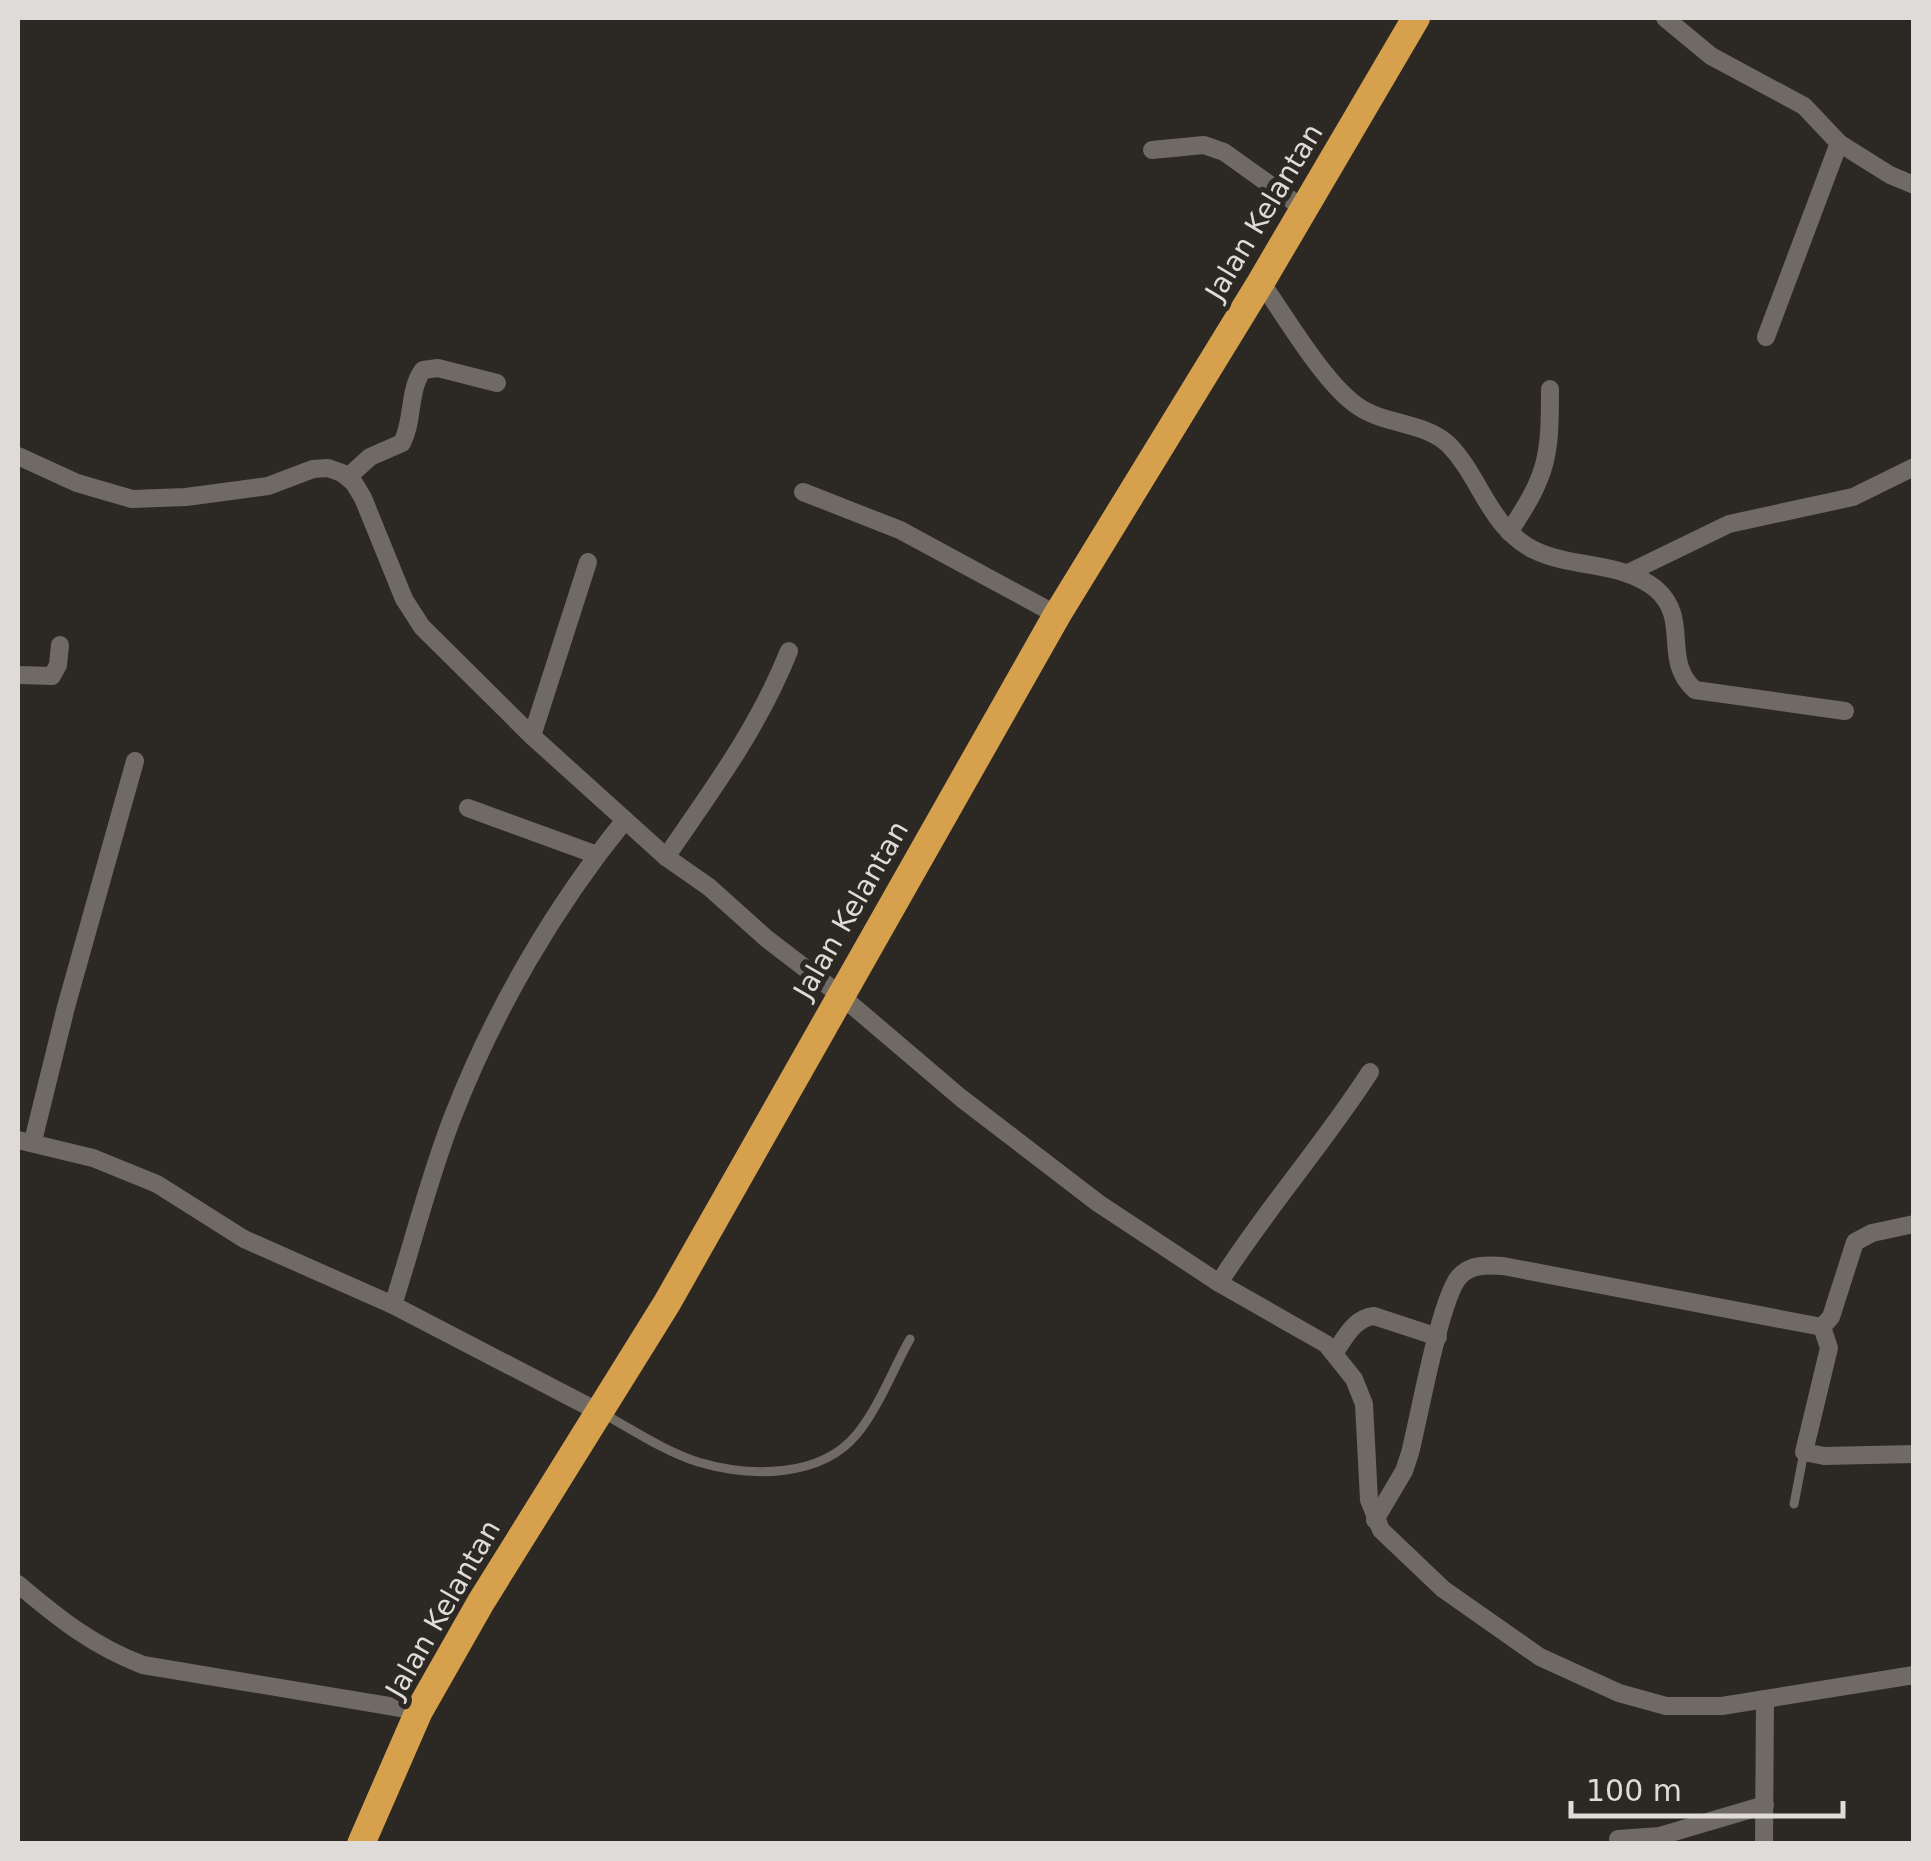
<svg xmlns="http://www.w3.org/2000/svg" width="1931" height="1861" font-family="'DejaVu Sans',sans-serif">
<rect width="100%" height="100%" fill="#2c2823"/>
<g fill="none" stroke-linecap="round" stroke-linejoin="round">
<g stroke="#6f6a63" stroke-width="9">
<path d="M602,1413C633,1430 664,1451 698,1462C749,1477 820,1479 857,1434C879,1407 893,1369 910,1339"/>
<polyline points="1794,1504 1804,1452"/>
</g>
<g stroke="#6f6a63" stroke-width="18">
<polyline points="1665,18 1711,56 1804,106 1839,143 1890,175 1914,185"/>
<polyline points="1152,150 1204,145 1224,152 1304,209"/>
<path d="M1261,282C1286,317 1325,385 1359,407C1386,425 1425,422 1449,445C1481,478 1489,527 1534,550C1573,569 1622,561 1656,589C1691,619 1661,660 1695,690L1845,711"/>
<polyline points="1766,337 1839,143"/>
<polyline points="18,456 77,483 132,499 186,497 268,486 313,469 328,468 342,473 354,483 363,498 404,599 422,627 532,736 666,857 709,887 767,939 840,995 961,1098 1098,1203 1219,1283 1326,1344 1354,1379 1364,1404 1369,1500 1381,1530 1443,1589 1540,1657 1619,1693 1666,1706 1722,1706 1914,1675"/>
<path d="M348,477L370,457L402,443C414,420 408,390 423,370L438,368L497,383"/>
<polyline points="803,492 900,530 1057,615"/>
<path d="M1509,532C1548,474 1550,457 1550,389"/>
<polyline points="1628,573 1729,524 1853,497 1914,467"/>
<polyline points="18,675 52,676 58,665 60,645"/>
<polyline points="532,736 588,562"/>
<polyline points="468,808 597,855"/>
<path d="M666,857C714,787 757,730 789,651"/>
<polyline points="18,1140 93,1158 157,1184 244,1239 393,1305 599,1412"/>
<polyline points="33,1141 66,1007 135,761"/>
<path d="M1219,1283C1266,1209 1323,1145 1370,1072"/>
<path d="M393,1305C413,1243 429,1177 453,1116C494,1011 554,907 625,820"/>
<polyline points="1822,1327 1829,1348 1804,1452 1824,1456 1914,1454"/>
<path d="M1335,1352C1345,1338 1354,1318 1374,1316L1438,1337"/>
<path d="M1375,1520L1404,1471L1410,1453C1419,1418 1440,1299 1459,1277C1470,1264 1487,1265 1503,1266L1822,1327L1831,1317L1855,1242L1872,1233L1914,1224"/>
<path d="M18,1584C58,1618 93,1646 143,1665L419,1711"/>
<polyline points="1618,1839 1660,1836 1765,1805"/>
<polyline points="1764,1844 1765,1699"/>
</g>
<polyline stroke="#d6a04c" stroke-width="28" points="361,1844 419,1711 481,1602 667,1303 1057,615 1261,282 1416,18"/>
</g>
<g text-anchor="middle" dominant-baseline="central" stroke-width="10" stroke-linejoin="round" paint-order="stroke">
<g font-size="28" fill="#dedbd8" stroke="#2c2823">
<text transform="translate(1264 212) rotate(-59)">Jalan Kelantan</text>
<text transform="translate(851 910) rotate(-60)">Jalan Kelantan</text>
<text transform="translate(443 1609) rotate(-60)">Jalan Kelantan</text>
</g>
</g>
<rect width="1931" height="1861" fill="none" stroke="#dedbd8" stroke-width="40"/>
<path d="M1571 1801v15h272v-15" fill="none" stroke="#dedbd8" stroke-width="5"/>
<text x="1586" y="1801" font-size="30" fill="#dedbd8" stroke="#2c2823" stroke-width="8" paint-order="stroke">100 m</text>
</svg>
